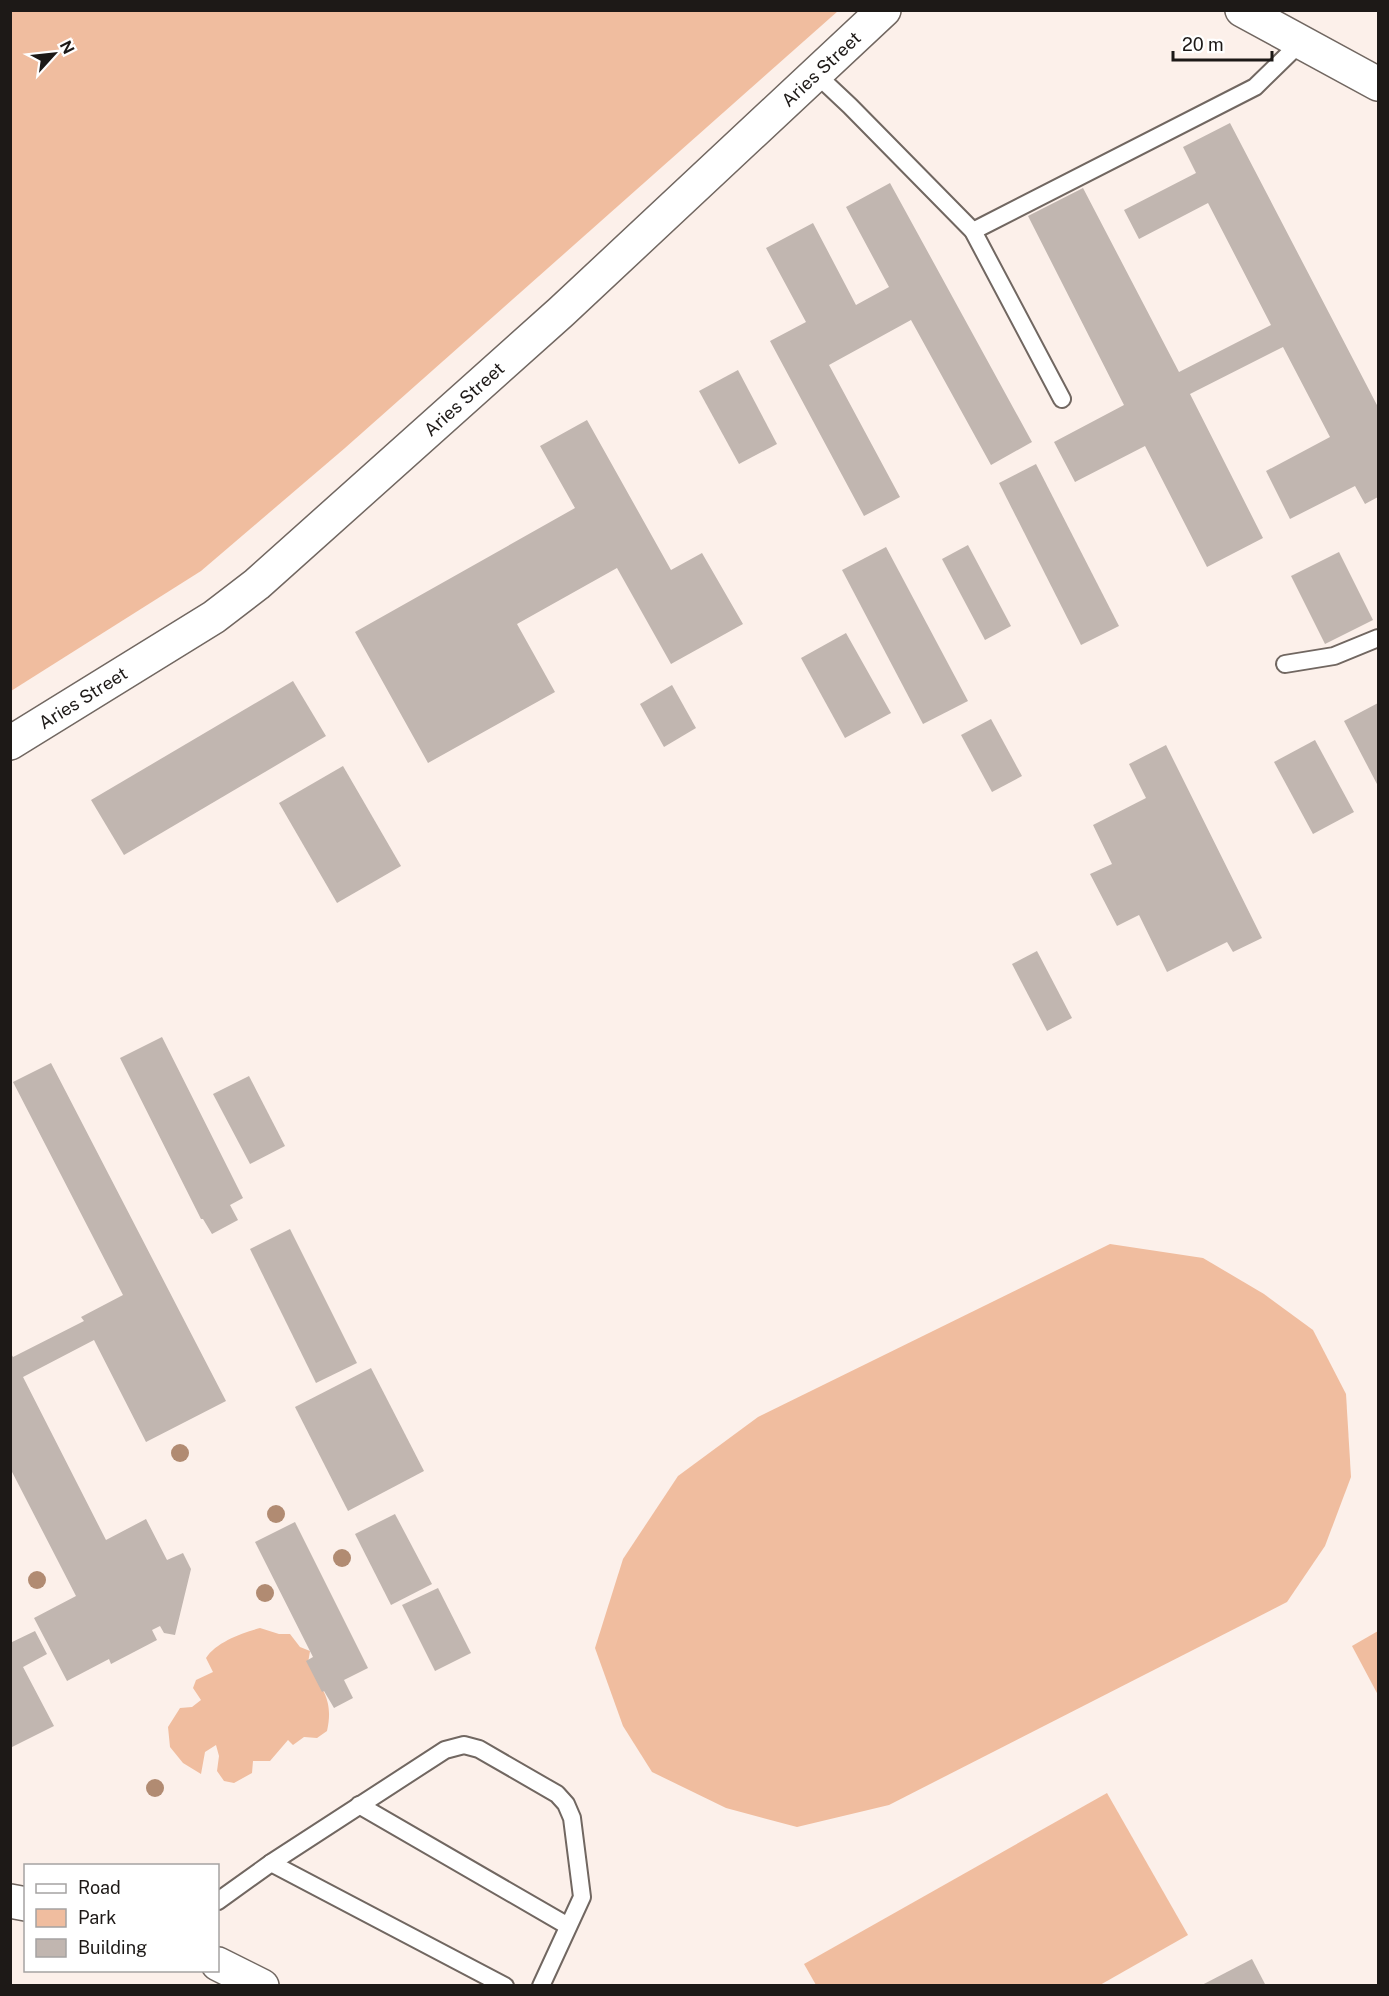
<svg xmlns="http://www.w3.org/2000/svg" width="1389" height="1996" font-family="'Public Sans',sans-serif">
<rect width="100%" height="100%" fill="#fcf0ea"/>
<g fill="#f0bd9f">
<polygon points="11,10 838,10 838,11 345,448 201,571 11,691"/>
<polygon points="1110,1244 1203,1258 1264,1294 1313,1330 1346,1394 1351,1477 1325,1546 1287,1602 889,1805 797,1827 726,1808 652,1772 623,1726 595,1648 623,1559 678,1476 758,1417"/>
<path d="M260,1628L279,1634H290L300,1647L310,1651L308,1663C322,1690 334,1699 327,1731L317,1738L304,1737L293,1745L288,1740L270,1761H253L252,1773L234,1783L224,1781L217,1771L219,1756L216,1745L205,1752L201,1774L183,1763L170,1747L168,1727L180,1708L192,1707L201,1700L193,1688L196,1680L213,1672L206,1658C216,1642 242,1633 260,1628Z"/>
<polygon points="1378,1631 1378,1695 1352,1646"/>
<polygon points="1107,1793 1188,1935 1100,1985 816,1985 804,1964"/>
</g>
<g fill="#c1b6b0">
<polygon points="1230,123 1378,407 1378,497 1365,504 1355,486 1290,519 1266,471 1330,437 1283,347 1190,394 1263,538 1207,567 1145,446 1075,482 1054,442 1124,405 1028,216 1083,188 1179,372 1271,325 1208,203 1139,239 1124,210 1196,173 1183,147"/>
<polygon points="890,183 1032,442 991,465 911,320 829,365 900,497 864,516 770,341 806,322 766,248 813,223 856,305 889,287 846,207"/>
<polygon points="738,370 777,444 739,464 699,391"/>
<polygon points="587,420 671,570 702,553 743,624 671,664 617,568 517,624 555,692 428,763 355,632 575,508 540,446"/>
<polygon points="1036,464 1119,626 1081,645 999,483"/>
<polygon points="968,545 1011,626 985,640 942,559"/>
<polygon points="886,547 968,701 923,724 842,570"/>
<polygon points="1339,552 1373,620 1325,644 1291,576"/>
<polygon points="846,633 891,713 845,738 801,658"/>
<polygon points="293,681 326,736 124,855 91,800"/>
<polygon points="672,685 696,728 664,747 640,704"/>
<polygon points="1378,703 1378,786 1344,721"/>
<polygon points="991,719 1022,776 992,792 961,735"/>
<polygon points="1315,740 1354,812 1313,834 1274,762"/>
<polygon points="1166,745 1262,938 1233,952 1227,942 1167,972 1139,915 1117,926 1090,874 1112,864 1093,825 1146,798 1129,764"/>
<polygon points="343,766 401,866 337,903 279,803"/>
<polygon points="1037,951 1072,1018 1047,1031 1012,964"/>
<polygon points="162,1037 243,1198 230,1205 238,1220 212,1234 203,1219 201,1219 120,1058"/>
<polygon points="51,1063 226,1401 146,1442 94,1340 23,1377 106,1540 146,1519 167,1560 183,1553 191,1569 175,1635 164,1633 160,1626 152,1630 157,1640 111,1664 109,1659 67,1681 34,1618 76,1596 10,1468 10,1352 13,1357 84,1321 81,1317 123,1295 13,1082"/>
<polygon points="249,1076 285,1146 250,1164 213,1094"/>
<polygon points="290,1229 357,1363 316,1383 250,1249"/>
<polygon points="371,1368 424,1471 348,1511 295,1407"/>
<polygon points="395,1514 432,1584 391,1605 355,1534"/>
<polygon points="295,1522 368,1668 344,1680 353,1698 334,1708 324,1691 322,1692 306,1661 313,1657 255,1542"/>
<polygon points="438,1588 471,1653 435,1671 402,1605"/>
<polygon points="35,1631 47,1654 23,1667 54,1726 10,1748 10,1643"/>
<polygon points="1252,1959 1266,1986 1200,1986"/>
</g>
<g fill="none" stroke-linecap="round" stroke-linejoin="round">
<g stroke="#716761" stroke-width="20">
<g id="service">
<polyline points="816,74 850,106 973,231 1062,399"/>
<polyline points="973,231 1255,87 1301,42"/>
<polyline points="1285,664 1334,656 1378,638"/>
<polyline points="359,1805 568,1926"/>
<polyline points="271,1863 505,1986"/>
<polyline points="218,1901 271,1863 445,1750 464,1745 479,1749 557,1794 566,1804 572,1818 582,1897 541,1986"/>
</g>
</g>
<g stroke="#716761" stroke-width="36">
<g id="minor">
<polyline points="1242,10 1378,84"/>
<polyline points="10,743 214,617 257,584 561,312 884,10"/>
<polyline points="10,1901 26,1904"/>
<polyline points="218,1964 262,1986"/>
</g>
</g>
<use href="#service" stroke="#fff" stroke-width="16"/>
<use href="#minor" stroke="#fff" stroke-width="33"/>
</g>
<g fill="#b18b72">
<circle cx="180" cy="1453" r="9"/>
<circle cx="276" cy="1514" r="9"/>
<circle cx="342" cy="1558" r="9"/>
<circle cx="37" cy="1580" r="9"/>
<circle cx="265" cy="1593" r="9"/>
<circle cx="155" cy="1788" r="9"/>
</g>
<g text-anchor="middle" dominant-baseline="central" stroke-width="4.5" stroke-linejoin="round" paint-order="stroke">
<g font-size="18" fill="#1d1917" stroke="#fff">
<text transform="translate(821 69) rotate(-43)">Aries Street</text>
<text transform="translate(464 399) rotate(-42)">Aries Street</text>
<text transform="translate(83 698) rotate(-32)">Aries Street</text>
</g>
</g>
<rect width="1389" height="1996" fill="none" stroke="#1d1917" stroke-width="24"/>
<rect x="24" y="1864" width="195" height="108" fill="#ffffff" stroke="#a5a3a2" stroke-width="1.5"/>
<rect x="36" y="1884" width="30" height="9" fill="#ffffff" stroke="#a5a3a2" stroke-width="1.5"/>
<text x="78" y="1894" font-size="18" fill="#1d1917">Road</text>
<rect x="36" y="1909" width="30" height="18" fill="#f0bd9f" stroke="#a5a3a2" stroke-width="1.5"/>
<text x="78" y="1924" font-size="18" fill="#1d1917">Park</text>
<rect x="36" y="1939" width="30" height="18" fill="#c1b6b0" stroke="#a5a3a2" stroke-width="1.5"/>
<text x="78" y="1954" font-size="18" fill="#1d1917">Building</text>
<g transform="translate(54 54) rotate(63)" stroke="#ffffff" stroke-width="4.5" paint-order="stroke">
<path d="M0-4.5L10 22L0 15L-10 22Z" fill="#1d1917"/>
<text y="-9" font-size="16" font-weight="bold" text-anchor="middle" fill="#1d1917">N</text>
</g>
<path d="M1173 51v9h99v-9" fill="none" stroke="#1d1917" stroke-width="3"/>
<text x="1182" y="51" font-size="18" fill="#1d1917" stroke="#ffffff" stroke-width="4.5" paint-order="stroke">20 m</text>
</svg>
